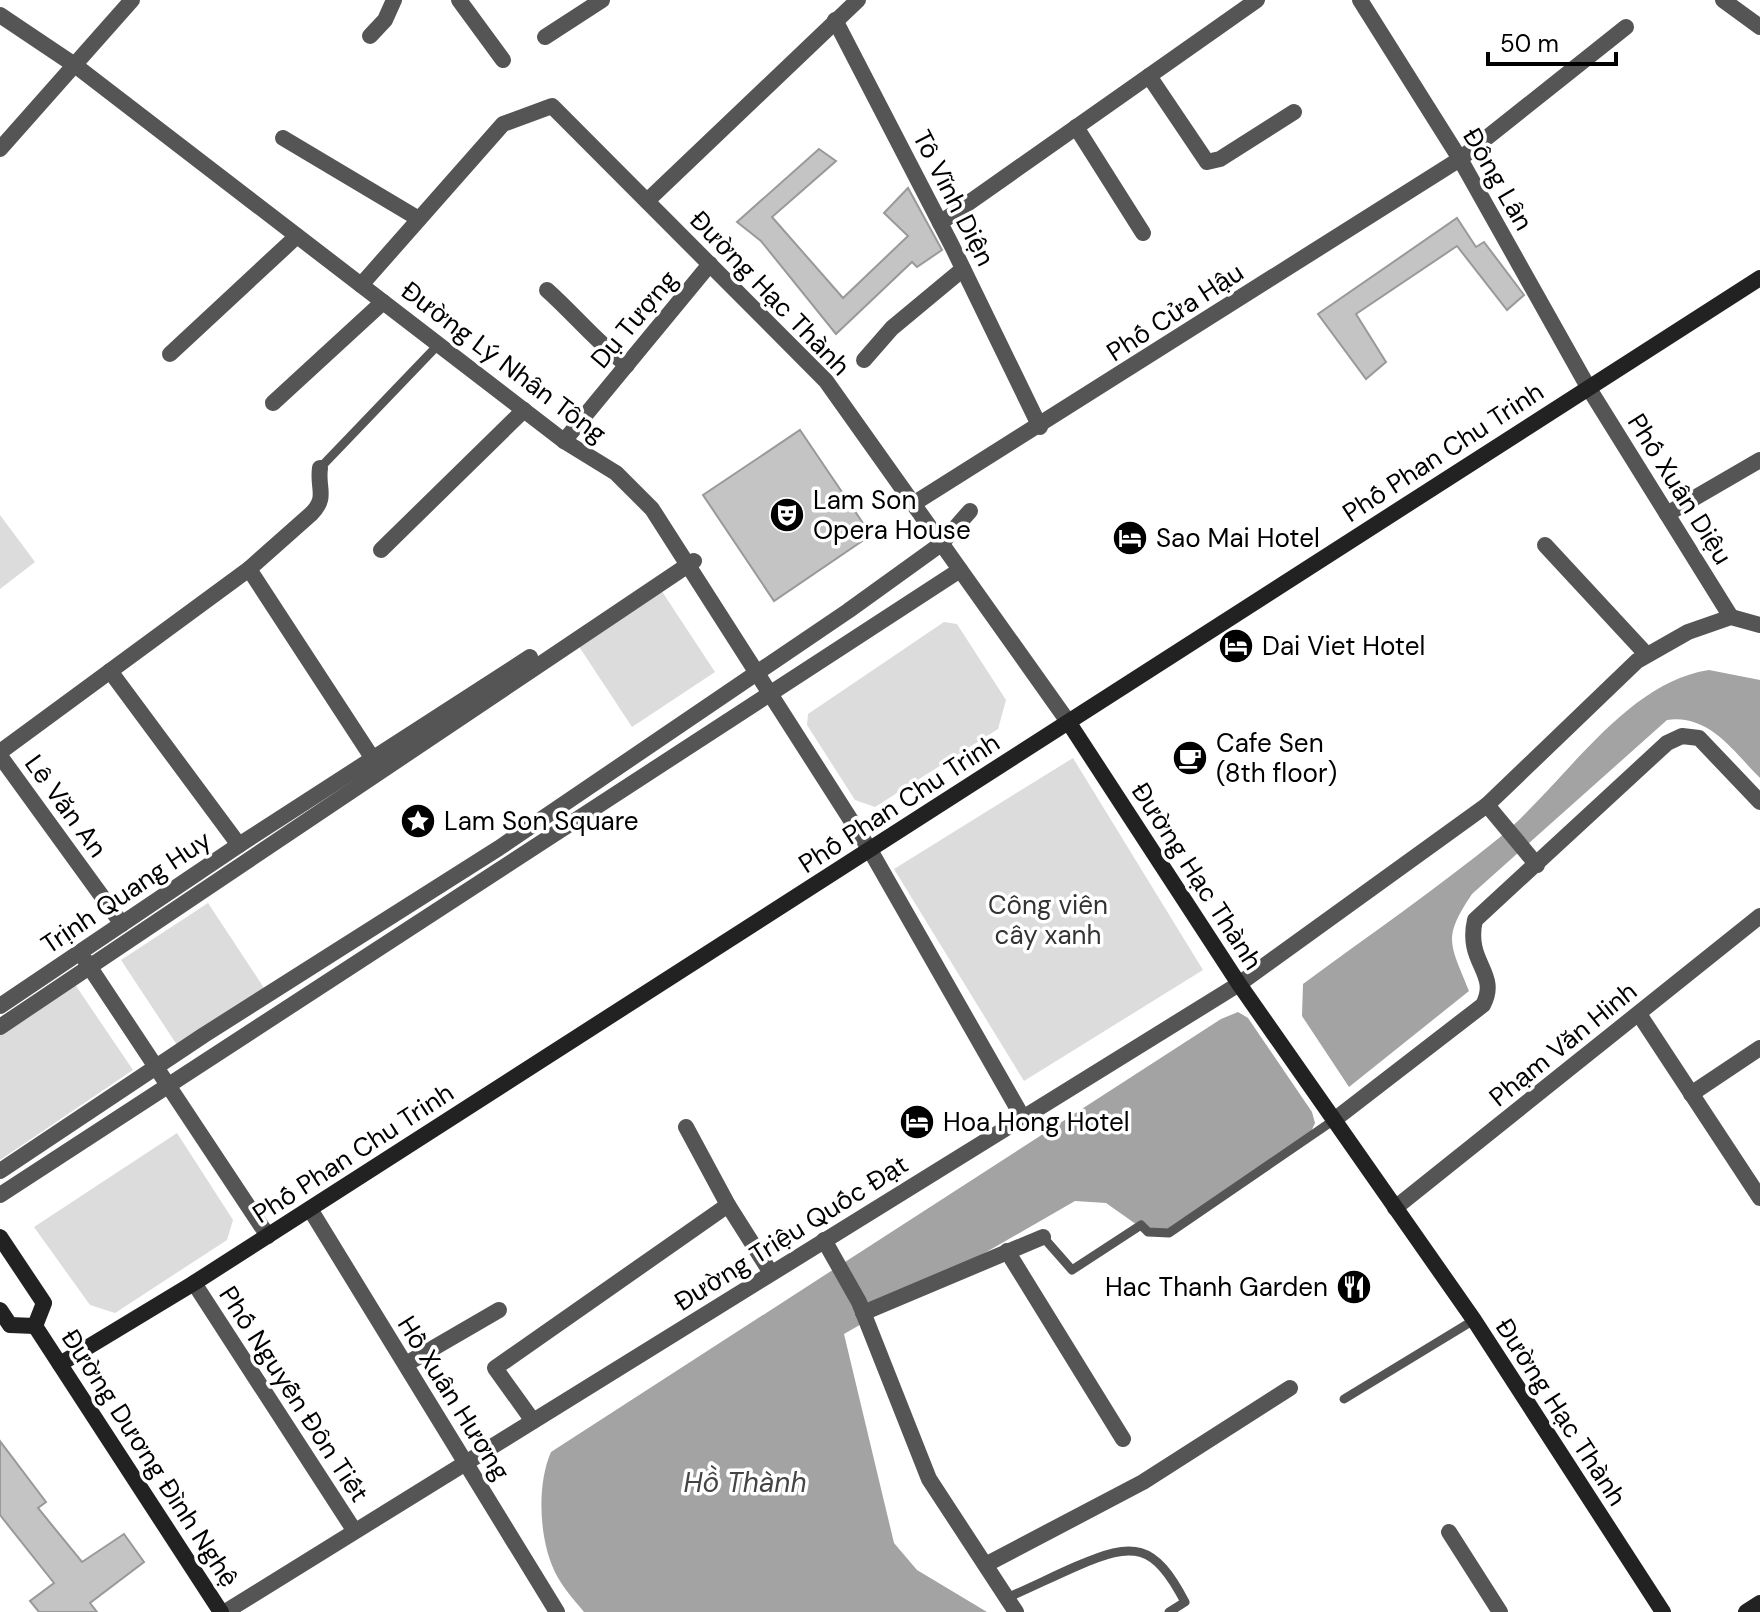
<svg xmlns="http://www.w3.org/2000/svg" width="1760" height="1612" font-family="'DM Sans',sans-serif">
<rect width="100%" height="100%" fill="#fff"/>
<g fill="#dcdcdc">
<polygon points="0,515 35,562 0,589"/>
<polygon points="661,590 715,672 632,727 578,645"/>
<polygon points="944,622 957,624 1006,700 998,729 875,807 855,800 807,725 808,714"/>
<polygon points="1073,758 1203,970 1024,1081 894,869"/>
<polygon points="208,903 264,988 177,1045 121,960"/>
<polygon points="74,983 133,1070 0,1160 0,1034"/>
<polygon points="177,1133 233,1220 227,1240 115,1313 90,1305 34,1227"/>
</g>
<g fill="#a3a3a3">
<path d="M1709,670L1760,680V778C1733,751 1709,714 1667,720L1472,894C1442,939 1450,943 1469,991L1349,1087L1302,1016L1303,984C1368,936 1436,889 1499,838C1563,785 1625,682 1709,670Z"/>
<path d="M1238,1012L1248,1018L1312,1112L1315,1123L1309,1136L1170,1229L1150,1234L1106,1203L1075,1201L844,1334L894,1543L917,1570L987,1612H584C575,1601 564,1589 557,1576C539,1543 536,1486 551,1452L1221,1019Z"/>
</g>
<g fill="#c4c4c4" stroke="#999" stroke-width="2">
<polygon points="819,149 836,161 772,217 843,298 908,236 884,213 908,188 942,250 917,267 912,262 836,334 761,241 737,222"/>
<polygon points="1457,218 1476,247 1484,242 1524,295 1507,310 1457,246 1356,314 1386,362 1366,379 1318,314"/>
<polygon points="800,430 871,535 774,601 703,495"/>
<polygon points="0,1441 46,1502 38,1508 82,1562 124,1534 144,1562 90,1603 97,1612 39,1612 30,1601 54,1583 0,1515"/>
</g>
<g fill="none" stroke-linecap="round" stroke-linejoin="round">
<g stroke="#555" stroke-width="9">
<polyline points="320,468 438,345"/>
<polyline points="1043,1237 1072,1270 1141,1225 1148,1232 1169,1233 1334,1120"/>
<polyline points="1344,1399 1474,1320"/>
<path d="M1009,1597C1032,1587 1054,1576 1077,1566C1134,1541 1154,1543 1185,1602L1169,1612"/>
</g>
<g stroke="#555" stroke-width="16">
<polyline points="459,0 503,60"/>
<polyline points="1360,0 1460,159 1588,387 1731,617"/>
<polyline points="1723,0 1760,27"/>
<polyline points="0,15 76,66 564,441 616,473 652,509 870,850 1023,1118"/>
<polyline points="835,20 952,246 1040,427"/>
<polyline points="370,36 385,20 394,0"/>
<polyline points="545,37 602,0"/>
<polyline points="1149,76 1207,162 1220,159 1294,112"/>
<polyline points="1076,127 1143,233"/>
<polyline points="283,138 419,219"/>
<polyline points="0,149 132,0"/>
<polyline points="647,201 858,0"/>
<polyline points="940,223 1257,0"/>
<polyline points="361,285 503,124 552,106 826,381 1069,723"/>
<path d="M547,290C575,315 597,343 627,365"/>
<polyline points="170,354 297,236"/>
<polyline points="864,360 892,328 963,269"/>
<polyline points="273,403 383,302"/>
<polyline points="564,441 710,264"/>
<polyline points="913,504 1460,159 1626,27"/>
<polyline points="1667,514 1760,460"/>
<polyline points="1545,545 1647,655"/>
<polyline points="381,550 524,410"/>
<polyline points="249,569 373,759"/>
<polyline points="110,671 239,845"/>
<path d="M0,752L249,569L311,514C328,497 317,489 320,468"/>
<polyline points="0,756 122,924"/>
<polyline points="1487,805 1537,865"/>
<polyline points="85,960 268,1236"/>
<polyline points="0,1006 239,845 530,657"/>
<polyline points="1639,1014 1760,1198"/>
<polyline points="0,1027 694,561"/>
<polyline points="1691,1094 1760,1048"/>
<path d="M1334,1120L1483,1005C1500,973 1465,963 1475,920L1667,743L1682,736L1699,738L1760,802"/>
<polyline points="686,1127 728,1205 771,1273"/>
<polyline points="0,1171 204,1035 499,848 848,611 941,544 970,511"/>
<polyline points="0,1195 960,570"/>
<polyline points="1395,1208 1760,916"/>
<polyline points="310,1209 557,1612"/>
<polyline points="824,1240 859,1302 929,1479 1016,1612"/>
<polyline points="1007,1251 1123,1439"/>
<polyline points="194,1283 354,1530"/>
<polyline points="863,1313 1043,1237"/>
<polyline points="406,1364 499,1310"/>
<polyline points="533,1421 495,1368 728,1205"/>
<polyline points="1449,1532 1500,1612"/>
<polyline points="987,1564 1143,1482 1290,1388"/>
<polyline points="225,1612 1239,984 1487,805 1637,661 1688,632 1731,617 1760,625"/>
</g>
<g stroke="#222" stroke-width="16">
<polyline points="1069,723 1239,984 1474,1320 1663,1612"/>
<polyline points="0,1237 44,1303 35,1326"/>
<polyline points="0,1310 10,1325 35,1326"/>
<polyline points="35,1326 221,1612"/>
<polyline points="60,1364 194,1283 1760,278"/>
<polyline points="1746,1612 1760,1603"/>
</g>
</g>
<defs>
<g id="theatre-disc" transform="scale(1.8)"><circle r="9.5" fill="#000" stroke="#fff"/><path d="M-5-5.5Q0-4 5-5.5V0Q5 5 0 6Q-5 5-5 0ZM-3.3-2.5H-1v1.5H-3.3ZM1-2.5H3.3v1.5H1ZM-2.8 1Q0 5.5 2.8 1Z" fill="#fff"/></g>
<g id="hotel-disc" transform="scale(1.8)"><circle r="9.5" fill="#000" stroke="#fff"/><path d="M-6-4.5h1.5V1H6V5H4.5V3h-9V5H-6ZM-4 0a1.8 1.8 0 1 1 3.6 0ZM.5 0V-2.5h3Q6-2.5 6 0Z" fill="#fff"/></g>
<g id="cafe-disc" transform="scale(1.8)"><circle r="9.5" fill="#000" stroke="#fff"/><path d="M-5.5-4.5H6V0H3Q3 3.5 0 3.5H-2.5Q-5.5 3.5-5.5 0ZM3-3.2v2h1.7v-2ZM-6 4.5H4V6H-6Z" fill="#fff"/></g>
<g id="sight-disc" transform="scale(1.8)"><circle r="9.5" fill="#000" stroke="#fff"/><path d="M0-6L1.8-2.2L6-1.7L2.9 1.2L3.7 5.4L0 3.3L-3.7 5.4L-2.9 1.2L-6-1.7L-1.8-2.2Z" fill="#fff"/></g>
<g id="restaurant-disc" transform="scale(1.8)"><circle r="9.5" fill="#000" stroke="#fff"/><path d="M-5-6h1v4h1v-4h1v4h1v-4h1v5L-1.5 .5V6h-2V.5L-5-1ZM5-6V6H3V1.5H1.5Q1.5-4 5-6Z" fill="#fff"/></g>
</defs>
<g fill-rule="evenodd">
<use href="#theatre-disc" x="787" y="515"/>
<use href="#hotel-disc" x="1130" y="538"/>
<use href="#hotel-disc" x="1236" y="646"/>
<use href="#cafe-disc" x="1190" y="758"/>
<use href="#sight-disc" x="418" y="821"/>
<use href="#hotel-disc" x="917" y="1122"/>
<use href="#restaurant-disc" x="1354" y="1287"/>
</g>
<g text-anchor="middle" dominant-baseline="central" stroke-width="7" stroke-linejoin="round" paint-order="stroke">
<g font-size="26" fill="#000" stroke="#fff">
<text transform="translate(1498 179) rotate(60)">Đông Lân</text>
<text transform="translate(954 198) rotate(63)">Tô Vĩnh Diện</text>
<text transform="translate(770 293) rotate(46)">Đường Hạc Thành</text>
<text transform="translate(1175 312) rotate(-33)">Phố Cửa Hậu</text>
<text transform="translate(634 319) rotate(-50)">Dụ Tượng</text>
<text transform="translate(504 362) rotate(37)">Đường Lý Nhân Tông</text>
<text transform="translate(1443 452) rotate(-33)">Phố Phan Chu Trinh</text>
<text transform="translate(1680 489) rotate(58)">Phố Xuân Diệu</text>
<text transform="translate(899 803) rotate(-33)">Phố Phan Chu Trinh</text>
<text transform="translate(66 806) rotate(54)">Lê Văn An</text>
<text transform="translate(1197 876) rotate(57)">Đường Hạc Thành</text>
<text transform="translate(126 892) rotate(-34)">Trịnh Quang Huy</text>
<text transform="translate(1563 1044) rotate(-39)">Phạm Văn Hinh</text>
<text transform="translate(353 1153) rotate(-33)">Phố Phan Chu Trinh</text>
<text transform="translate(791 1233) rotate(-32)">Đường Triệu Quốc Đạt</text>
<text transform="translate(294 1394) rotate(57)">Phố Nguyễn Đôn Tiết</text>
<text transform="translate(454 1398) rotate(58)">Hồ Xuân Hương</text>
<text transform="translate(1561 1412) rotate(57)">Đường Hạc Thành</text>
<text transform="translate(150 1458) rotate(57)">Đường Dương Đình Nghệ</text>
</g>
<g font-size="26" fill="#000" stroke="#fff" text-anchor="start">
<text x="813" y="500">Lam Son<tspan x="813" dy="30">Opera House</tspan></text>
<text x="1156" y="538">Sao Mai Hotel</text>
<text x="1262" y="646">Dai Viet Hotel</text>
<text x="1216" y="743">Cafe Sen<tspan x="1216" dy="30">(8th floor)</tspan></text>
<text x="444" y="821">Lam Son Square</text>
<text x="943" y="1122">Hoa Hong Hotel</text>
<text x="1328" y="1287" text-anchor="end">Hac Thanh Garden</text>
</g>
<g font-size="26" fill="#333" stroke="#fff">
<text x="1048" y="905">Công viên<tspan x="1048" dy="30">cây xanh</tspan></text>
</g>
<g font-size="28" font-style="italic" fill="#444" stroke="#fff">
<text x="745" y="1482">Hồ Thành</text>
</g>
</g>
<path d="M1488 52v12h128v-12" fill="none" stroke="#000000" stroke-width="4"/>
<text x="1500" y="52" font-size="24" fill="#000000" stroke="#ffffff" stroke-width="6" paint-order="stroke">50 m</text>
</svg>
